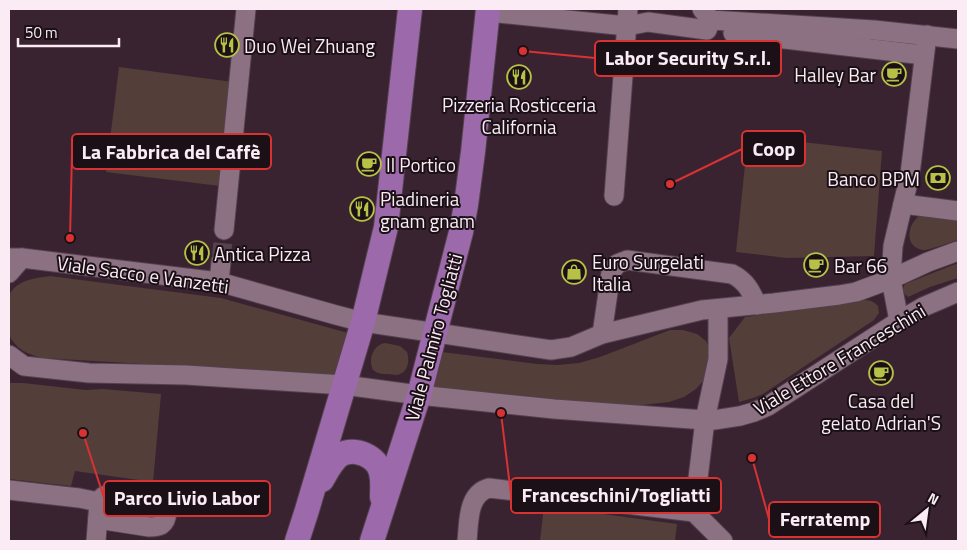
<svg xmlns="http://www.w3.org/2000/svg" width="967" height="550" font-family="'Titillium Web',sans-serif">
<rect width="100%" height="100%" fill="#392331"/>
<g fill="#543e39">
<polygon points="119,67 233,82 220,186 106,172"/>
<polygon points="748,136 882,151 874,256 787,258 736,252"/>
<path d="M921,215L958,218V240C951,242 930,250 924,250C904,248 906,224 921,215Z"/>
<polygon points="958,263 958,278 930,287 908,297 902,291 905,284"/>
<path d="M50,276L221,298L348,333L334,375L43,358C28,355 16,349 9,335C9,327 7,301 9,296C15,280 36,278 50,276Z"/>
<path d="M863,300C870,300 873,301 878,306L879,313L874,320L763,394L753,398L739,402L729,338L745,317Z"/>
<polygon points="670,330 683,330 697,334 706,341 711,352 705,379 696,389 684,397 669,402 625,407 431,388 442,352 537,364 557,365 579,363 600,357"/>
<path d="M385,343L400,346L407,352C410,361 408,374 396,375C394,375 391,374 388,374C382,374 378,374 373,370C368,359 373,345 385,343Z"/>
<polygon points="9,383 23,383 86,390 103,389 161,394 153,482 75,471 71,486 9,479"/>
<polygon points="544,506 677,524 675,541 540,541"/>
</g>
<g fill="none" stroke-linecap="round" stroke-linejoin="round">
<polyline stroke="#56414e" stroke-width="19" stroke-dasharray="19 9" stroke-linecap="butt" points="221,262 224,230"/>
<g stroke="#54414e" stroke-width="21">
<g id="minor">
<polyline points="702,9 711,20 874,30 958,39"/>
<polyline points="488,12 627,26 648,22 707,30 711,20"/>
<polyline points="733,33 924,55"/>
<polyline points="614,196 628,9"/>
<polyline points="903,204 958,211"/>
<polyline points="224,230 246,9"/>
<polyline points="9,258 22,258 219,282 336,315 363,322 551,350 571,347 602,334 702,310 774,303 839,295 856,292 891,279 928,262 958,251"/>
<polyline points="9,273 22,258"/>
<polyline points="219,282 221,262"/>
<polyline points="718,309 718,359 705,420 694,512 723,541"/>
<polyline points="899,321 891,279 893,246 910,174 927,35"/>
<path d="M602,334L611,272L617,264L627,260L732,274C746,281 751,291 757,305"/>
<polyline points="9,355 24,366 89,373 186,375 344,385 419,395 554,409 705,420 714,420 740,416 754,412 768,406 899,321 923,307 958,292"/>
<polyline points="9,490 79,498 99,502 96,541"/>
<path d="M98,519L149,527C153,527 157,527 161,525C170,518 167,503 159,497C151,492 112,491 104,496C102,497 101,499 99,502"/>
<path d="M467,541C469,523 467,494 489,488L694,512"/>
</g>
</g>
<g stroke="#54414e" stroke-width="26">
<g id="major">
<path d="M322,480C327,471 332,461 340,455C355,446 378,457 381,473C383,481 382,489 382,497"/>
<polyline points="297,541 307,510 363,322 386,227 410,9"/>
<polyline points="372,541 419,395 461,232 466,205 473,152 488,9"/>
</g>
</g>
<use href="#minor" stroke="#8c7182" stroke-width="19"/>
<use href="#major" stroke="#9c69aa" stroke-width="24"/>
</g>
<defs>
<g id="restaurant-ring" transform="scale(1.25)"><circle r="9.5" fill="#1a1016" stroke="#b8c147" stroke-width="1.5"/><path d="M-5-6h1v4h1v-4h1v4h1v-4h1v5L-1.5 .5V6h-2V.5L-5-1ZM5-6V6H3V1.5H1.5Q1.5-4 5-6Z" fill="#b8c147"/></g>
<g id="cafe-ring" transform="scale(1.25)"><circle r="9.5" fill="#1a1016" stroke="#b8c147" stroke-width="1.5"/><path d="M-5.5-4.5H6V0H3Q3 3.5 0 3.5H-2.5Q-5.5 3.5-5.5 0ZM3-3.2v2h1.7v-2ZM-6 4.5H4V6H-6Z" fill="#b8c147"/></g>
<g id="bank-ring" transform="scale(1.25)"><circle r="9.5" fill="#1a1016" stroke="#b8c147" stroke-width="1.5"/><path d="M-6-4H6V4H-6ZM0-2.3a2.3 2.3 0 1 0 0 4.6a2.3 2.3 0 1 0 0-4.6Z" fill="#b8c147"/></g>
<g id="shop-ring" transform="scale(1.25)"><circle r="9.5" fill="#1a1016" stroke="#b8c147" stroke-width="1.5"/><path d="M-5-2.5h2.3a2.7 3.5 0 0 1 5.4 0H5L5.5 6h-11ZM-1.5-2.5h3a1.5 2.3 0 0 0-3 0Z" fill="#b8c147"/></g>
</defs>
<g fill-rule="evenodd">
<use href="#restaurant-ring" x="227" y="45"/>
<use href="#cafe-ring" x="894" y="74"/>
<use href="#restaurant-ring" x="519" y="77"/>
<use href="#cafe-ring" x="369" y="164"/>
<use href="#bank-ring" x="938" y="178"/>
<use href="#restaurant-ring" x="362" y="209"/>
<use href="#restaurant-ring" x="197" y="253"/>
<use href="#cafe-ring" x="816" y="265"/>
<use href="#shop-ring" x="574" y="272"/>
<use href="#cafe-ring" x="881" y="373"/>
</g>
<g text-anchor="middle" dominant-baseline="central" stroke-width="4" stroke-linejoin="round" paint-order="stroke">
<g font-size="19" fill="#fbebf4" stroke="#1a1016" text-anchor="start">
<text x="244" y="45">Duo Wei Zhuang</text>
<text x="876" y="74" text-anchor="end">Halley Bar</text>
<text x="519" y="104" text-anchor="middle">Pizzeria Rosticceria<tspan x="519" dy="22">California</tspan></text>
<text x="386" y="164">Il Portico</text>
<text x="920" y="178" text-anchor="end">Banco BPM</text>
<text x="380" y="198">Piadineria<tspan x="380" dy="22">gnam gnam</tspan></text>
<text x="214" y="253">Antica Pizza</text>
<text x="592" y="261">Euro Surgelati<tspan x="592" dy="22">Italia</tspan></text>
<text x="834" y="265">Bar 66</text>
<text x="881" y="400" text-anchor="middle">Casa del<tspan x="881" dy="22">gelato Adrian'S</tspan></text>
</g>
<g font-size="19" fill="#fbebf4" stroke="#1a1016">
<text transform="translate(143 274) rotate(8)">Viale Sacco e Vanzetti</text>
<text transform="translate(433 337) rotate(-75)">Viale Palmiro Togliatti</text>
<text transform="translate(839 359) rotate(-31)">Viale Ettore Franceschini</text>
</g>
</g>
<path fill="none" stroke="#d83232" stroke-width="2" d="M523 51L595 58M670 184L742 149M70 238L72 152M501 413L511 495M83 433L104 498M752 458L769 519"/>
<g fill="#d83232" stroke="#1a1016" stroke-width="2">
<circle cx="523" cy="51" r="5"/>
<circle cx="670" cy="184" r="5"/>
<circle cx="70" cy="238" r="5"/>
<circle cx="501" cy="413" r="5"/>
<circle cx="83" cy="433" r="5"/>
<circle cx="752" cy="458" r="5"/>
</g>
<g fill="#1a1016" stroke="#d83232" stroke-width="2">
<rect x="595" y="41" width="186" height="35" rx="5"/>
<rect x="742" y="131" width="63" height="35" rx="5"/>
<rect x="72" y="134" width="199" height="35" rx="5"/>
<rect x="511" y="478" width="210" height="35" rx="5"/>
<rect x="104" y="481" width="166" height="35" rx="5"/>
<rect x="769" y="502" width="111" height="35" rx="5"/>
</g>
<g font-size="20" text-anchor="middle" font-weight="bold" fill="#fbebf4">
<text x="688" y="65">Labor Security S.r.l.</text>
<text x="774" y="156">Coop</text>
<text x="171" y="159">La Fabbrica del Caffè</text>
<text x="616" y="502">Franceschini/Togliatti</text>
<text x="187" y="505">Parco Livio Labor</text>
<text x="825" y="526">Ferratemp</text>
</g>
<rect width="967" height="550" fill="none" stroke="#fbebf4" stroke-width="20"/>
<g transform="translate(927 510) rotate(29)" stroke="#1a1016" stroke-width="4" paint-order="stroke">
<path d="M0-4L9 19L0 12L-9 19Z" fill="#fbebf4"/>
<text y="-8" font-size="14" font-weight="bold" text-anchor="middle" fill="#fbebf4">N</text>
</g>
<path d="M18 38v8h101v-8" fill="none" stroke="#fbebf4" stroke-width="2.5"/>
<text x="25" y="38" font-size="15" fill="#fbebf4" stroke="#1a1016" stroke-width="4" paint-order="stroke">50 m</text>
</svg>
